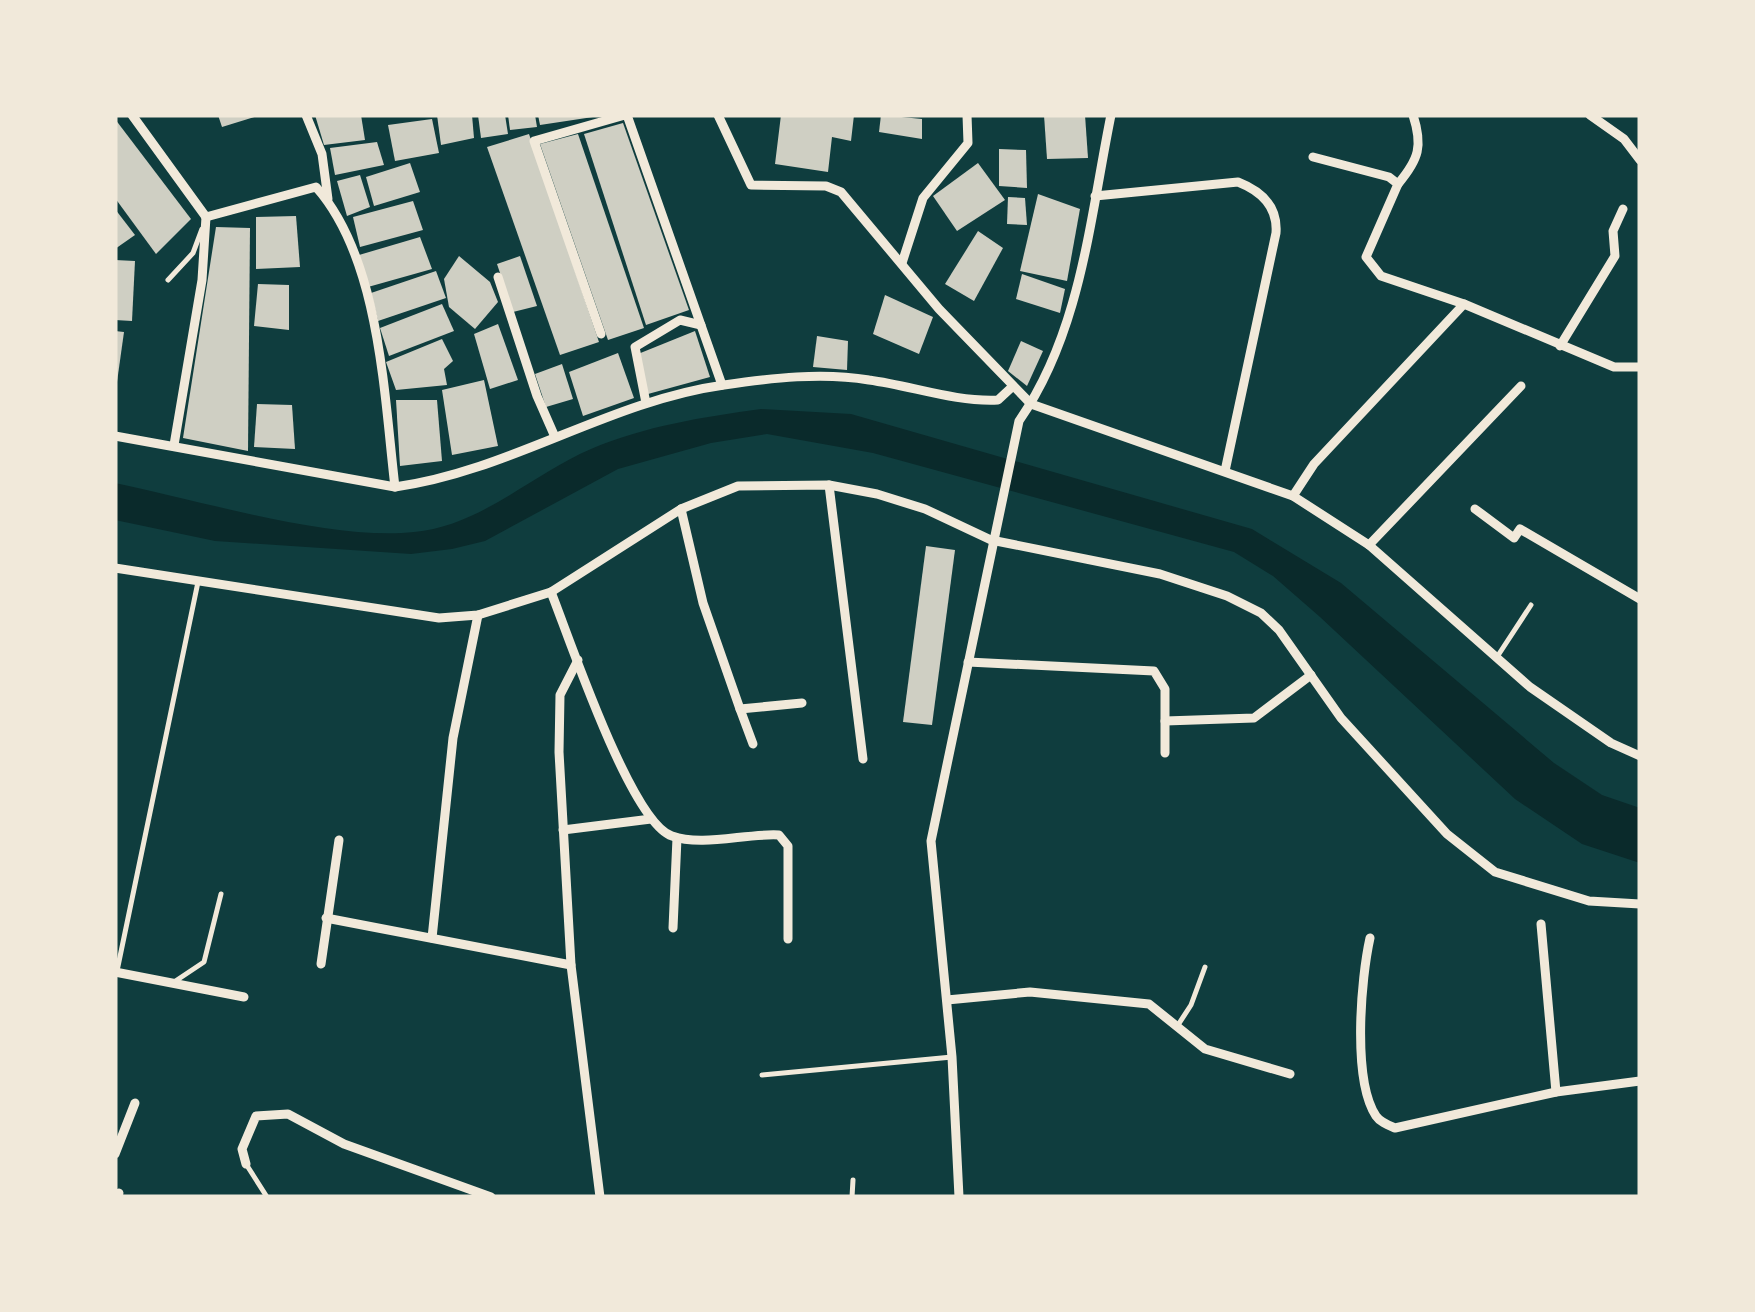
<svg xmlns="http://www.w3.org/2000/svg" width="1755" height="1312" font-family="Cabin,sans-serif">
<rect width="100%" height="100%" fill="#0f3d3e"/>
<path fill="#0a2a2b" d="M761,409L851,414L1252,529L1341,583L1554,763L1602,795L1640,808V863L1582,844L1515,799L1320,617L1273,576L1234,552L873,453L767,434L711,443L618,469L485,541L452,549L411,554L215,541L115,520V483C198,500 332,541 414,532C481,526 532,474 591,449C645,426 703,417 761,409Z"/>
<g fill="#cfcfc3">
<polygon points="218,115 258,115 258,116 222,127"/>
<polygon points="315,115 361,115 365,140 324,145"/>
<polygon points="437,115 472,115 474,138 441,145"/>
<polygon points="478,115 505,115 508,134 481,138"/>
<polygon points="508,115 535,115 537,127 510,130"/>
<polygon points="538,115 593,115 593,117 540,125"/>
<polygon points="781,115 854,115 851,141 832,137 828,172 775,164"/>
<polygon points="881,115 922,119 922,139 879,132"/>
<polygon points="1044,115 1085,115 1088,158 1047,159"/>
<polygon points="115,119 191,219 156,254 115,198"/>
<polygon points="432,119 439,153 395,161 388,125"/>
<polygon points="623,123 689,310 646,325 584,134"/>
<polygon points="529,134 599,342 560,355 487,147"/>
<polygon points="578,134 644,328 608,340 540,144"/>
<polygon points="377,142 384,165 335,175 330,148"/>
<polygon points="999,149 1026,150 1027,188 999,186"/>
<polygon points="410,163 420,192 374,206 366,177"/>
<polygon points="978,163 1005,200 957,231 933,196"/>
<polygon points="360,175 370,207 347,216 337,181"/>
<polygon points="1038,194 1080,209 1067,281 1020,271"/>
<polygon points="1008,197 1025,198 1027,225 1007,224"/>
<polygon points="413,201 423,230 360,247 353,217"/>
<polygon points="115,209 135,235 115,249"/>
<polygon points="296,216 300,267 256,269 256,217"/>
<polygon points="216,227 250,228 248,451 183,438"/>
<polygon points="978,231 1003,248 974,301 945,284"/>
<polygon points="420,237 432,269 368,287 359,255"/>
<polygon points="459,256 490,282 498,302 475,329 449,307 444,279"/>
<polygon points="520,256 537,306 513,312 497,264"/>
<polygon points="115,260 135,261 132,321 115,320"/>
<polygon points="436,271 446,298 378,321 371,293"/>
<polygon points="1022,274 1065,289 1060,313 1016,299"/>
<polygon points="258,284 289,285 289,330 254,326"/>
<polygon points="885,295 933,317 919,354 873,334"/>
<polygon points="442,304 454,331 389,356 380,328"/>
<polygon points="498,324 518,380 490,389 474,334"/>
<polygon points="115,331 124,332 117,382 115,382"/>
<polygon points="695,331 710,377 648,394 638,354"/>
<polygon points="817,336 848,341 847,370 813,367"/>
<polygon points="442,339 453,361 444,369 447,385 396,390 386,362"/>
<polygon points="1021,341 1043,351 1027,386 1008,371"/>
<polygon points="618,353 634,398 583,416 569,372"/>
<polygon points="562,364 573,399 546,407 535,374"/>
<polygon points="484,380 498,446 452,455 442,390"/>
<polygon points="396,400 437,400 442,461 400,466"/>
<polygon points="257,404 292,405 295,449 254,447"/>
<polygon points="926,546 955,550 932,725 903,722"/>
</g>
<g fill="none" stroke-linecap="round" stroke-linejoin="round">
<g stroke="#f1e9da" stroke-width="5">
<polyline points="168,280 193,253 202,229"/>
<polyline points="1497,657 1531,605"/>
<polyline points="117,971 198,582"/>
<polyline points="174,982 204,962 221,894"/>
<polyline points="1178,1025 1191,1005 1205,967"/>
<polyline points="762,1075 952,1057"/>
<polyline points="246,1164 267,1197"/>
<polyline points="852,1197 853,1180"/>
</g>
<g stroke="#f1e9da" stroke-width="9">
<polyline points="132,115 206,217"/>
<polyline points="306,115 322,154 328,199"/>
<polyline points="627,115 722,385"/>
<polyline points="718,115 751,185 826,186 841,192 939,309 1031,404 1293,496 1369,545 1530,687 1611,743 1640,756"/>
<polyline points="1590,115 1624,139 1640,160"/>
<polyline points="1313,157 1389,177 1398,184 1366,257 1381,276 1464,304 1614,367 1640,367"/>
<path d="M1398,184C1419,159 1423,146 1413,115"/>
<path d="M1095,196L1238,182C1261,191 1278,206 1276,233L1225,471"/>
<path d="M206,217L316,187C380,259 384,395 395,487"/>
<polyline points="902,263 923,198 968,143 967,115"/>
<polyline points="498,277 537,396 555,437"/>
<polyline points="601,334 534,141 625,115"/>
<polyline points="1560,346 1615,256 1613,231 1623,209"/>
<polyline points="646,403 635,347 680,320 701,325"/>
<path d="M115,436L395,487C510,471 609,401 724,385C772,378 822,372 869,380C913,386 954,402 998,400L1012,387"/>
<polyline points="174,445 202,280 206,217"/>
<polyline points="829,485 863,759"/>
<polyline points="1293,496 1314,464 1464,304"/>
<polyline points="681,509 703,603 740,709 802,703"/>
<polyline points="1475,509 1514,538 1520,529 1640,599"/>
<polyline points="1369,545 1521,386"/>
<polyline points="115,568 439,618 478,615 551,592 681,509 738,486 829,485 877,494 925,509 991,540 1160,574 1227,596 1261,613 1279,630 1341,718 1447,834 1495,872 1589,901 1640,904"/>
<path d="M551,592C569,637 631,823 672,836C702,847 746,833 779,835L788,846V939"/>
<polyline points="578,660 560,695 559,752 571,965 600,1197"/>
<polyline points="968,662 1154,671 1165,689 1165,753"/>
<polyline points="740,709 753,744"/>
<polyline points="1165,721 1254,718 1311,675"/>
<polyline points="563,830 651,819"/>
<polyline points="326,918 571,965"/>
<polyline points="1541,924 1556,1092"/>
<polyline points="673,928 677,838"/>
<polyline points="432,938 453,738 478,615"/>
<path d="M1370,938C1361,978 1352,1080 1376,1116C1380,1122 1388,1125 1395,1128L1556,1092L1640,1081"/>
<polyline points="321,964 339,840"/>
<polyline points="115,972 244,997"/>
<polyline points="947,1000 1030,992 1149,1004 1205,1049 1290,1074"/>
<polyline points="115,1154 135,1103"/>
<polyline points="246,1164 242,1149 256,1116 288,1114 344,1144 491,1197"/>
<polyline points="118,1197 119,1193"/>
<path d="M959,1197L952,1057L931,841L1019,421C1081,332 1090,218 1111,115"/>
</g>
</g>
<rect width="1755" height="1312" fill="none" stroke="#f1e9da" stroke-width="235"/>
</svg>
